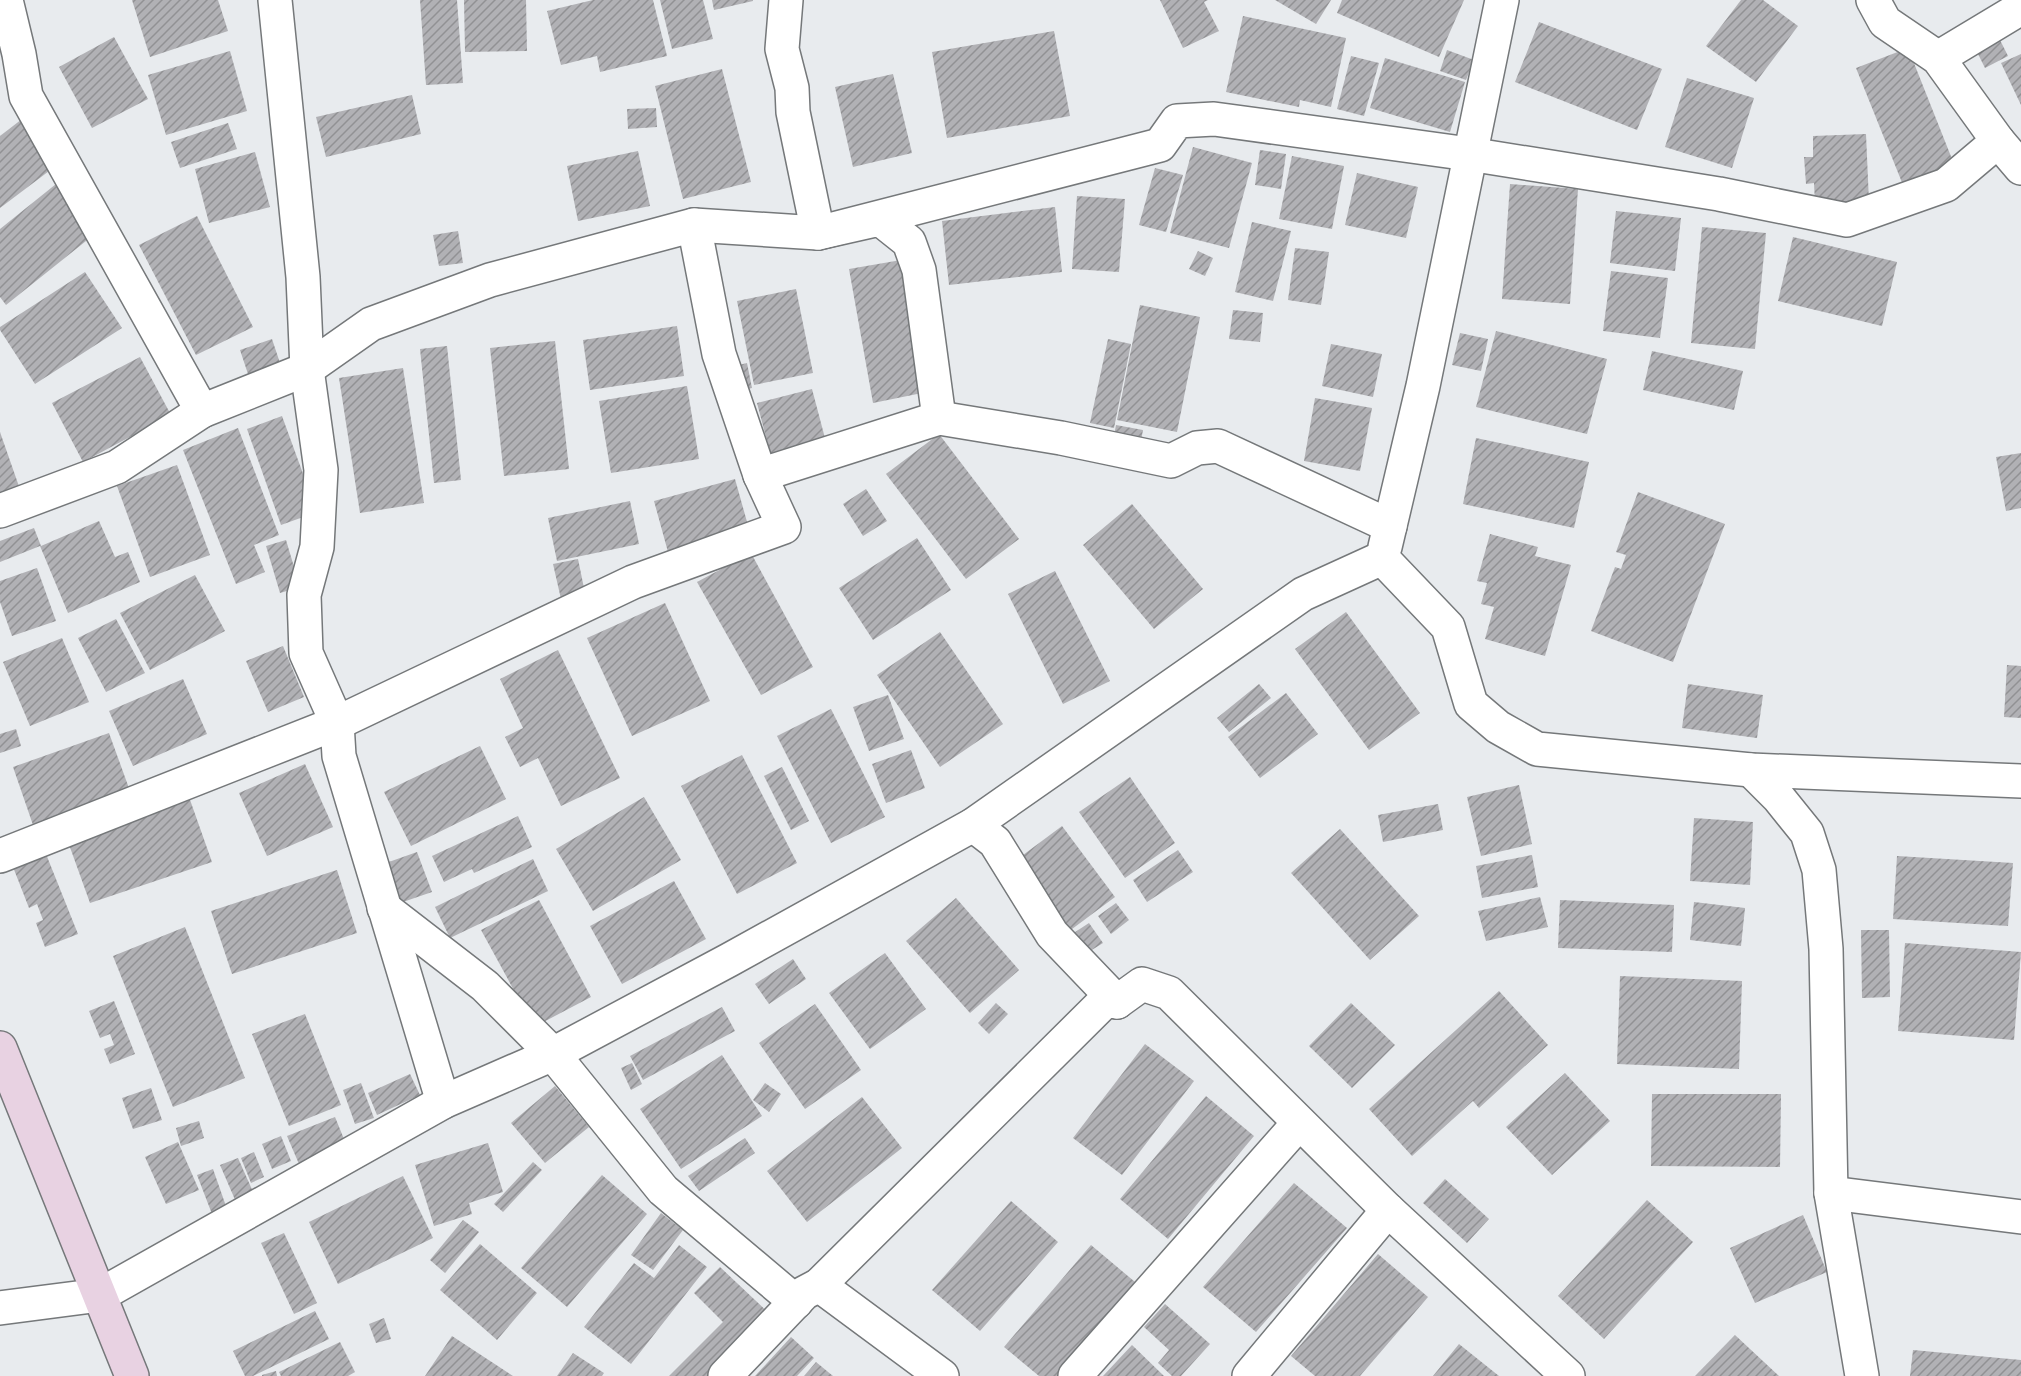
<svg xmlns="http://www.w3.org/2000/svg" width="2021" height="1376" font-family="'Archivo Narrow',sans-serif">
<defs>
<pattern id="building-hatch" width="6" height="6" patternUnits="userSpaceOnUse" patternTransform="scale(1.5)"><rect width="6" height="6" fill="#b1b1b5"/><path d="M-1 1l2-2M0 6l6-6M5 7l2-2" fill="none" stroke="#919194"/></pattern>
</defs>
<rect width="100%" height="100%" fill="#e8ebee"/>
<g fill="url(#building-hatch)">
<polygon points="132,0 218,0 228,31 150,57"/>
<polygon points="420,0 457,0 463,83 426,85"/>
<polygon points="464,0 526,0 527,51 465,52"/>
<polygon points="593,0 653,0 667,56 600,72 597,56 561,65 547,11"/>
<polygon points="660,0 703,0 713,39 672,49"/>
<polygon points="712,0 753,0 753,1 714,10"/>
<polygon points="1160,0 1208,0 1204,2 1219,31 1183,48"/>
<polygon points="1275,0 1331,0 1316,24"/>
<polygon points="1342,0 1464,0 1439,57 1337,13"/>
<polygon points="1741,0 1763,0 1798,26 1756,82 1706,46"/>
<polygon points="1243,16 1346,38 1331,107 1300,100 1299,107 1226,92"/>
<polygon points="1539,22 1662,69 1637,130 1515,82"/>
<polygon points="1054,31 1070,116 947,138 932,52"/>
<polygon points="1997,34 2008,56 1985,68 1974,46"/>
<polygon points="114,37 148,99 92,128 59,67"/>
<polygon points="1908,48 1954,164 1903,185 1856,68"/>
<polygon points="1447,50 1474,60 1466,80 1440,71"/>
<polygon points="230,51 247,111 166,135 148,75"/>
<polygon points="2021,54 2021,105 2001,63"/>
<polygon points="1351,56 1379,63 1364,116 1337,109"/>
<polygon points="1385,58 1465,82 1450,132 1370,108"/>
<polygon points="722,69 751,182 683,199 655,86"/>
<polygon points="893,74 912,153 853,167 835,87"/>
<polygon points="1687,78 1754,98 1732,168 1665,147"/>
<polygon points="412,95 421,134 326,157 316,117"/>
<polygon points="656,108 657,127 628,129 627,109"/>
<polygon points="26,116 61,162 0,208 0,136"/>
<polygon points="228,123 237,149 180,168 171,142"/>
<polygon points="1866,134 1869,202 1815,204 1814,183 1806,184 1804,157 1813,157 1813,136"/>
<polygon points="1193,147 1252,163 1229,248 1170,233"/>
<polygon points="1260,150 1286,154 1281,189 1255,185"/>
<polygon points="638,151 650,206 578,221 567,166"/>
<polygon points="255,152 270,207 209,223 195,169"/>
<polygon points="1292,156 1344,166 1332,229 1279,219"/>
<polygon points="1155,168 1183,175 1166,232 1139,225"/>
<polygon points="1357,173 1418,187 1406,238 1345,225"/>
<polygon points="56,184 96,233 6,305 0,297 0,229"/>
<polygon points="1510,184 1578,189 1570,304 1502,299"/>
<polygon points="1077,196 1125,199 1119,272 1072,269"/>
<polygon points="1055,207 1062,272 949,285 942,221"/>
<polygon points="1616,211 1681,218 1675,271 1610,263"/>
<polygon points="197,216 253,327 196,355 139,245"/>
<polygon points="1252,222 1291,231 1273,301 1235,292"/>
<polygon points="1702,227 1766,233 1755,349 1691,343"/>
<polygon points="458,231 463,263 439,266 433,235"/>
<polygon points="1793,237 1897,262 1882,326 1778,301"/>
<polygon points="1295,248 1329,252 1321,305 1288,300"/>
<polygon points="1198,251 1213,258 1205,276 1189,269"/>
<polygon points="907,259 932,391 873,403 849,269"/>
<polygon points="1611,271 1668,278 1660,338 1603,331"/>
<polygon points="85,272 122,328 35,384 0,330 0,327"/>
<polygon points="796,289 813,373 754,385 737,301"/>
<polygon points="1140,305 1200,317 1177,432 1117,420"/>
<polygon points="1233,310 1263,313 1260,342 1229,339"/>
<polygon points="677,326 684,376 590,390 583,340"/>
<polygon points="1496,331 1607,359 1587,434 1476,407"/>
<polygon points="1460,333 1488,339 1481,371 1452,365"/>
<polygon points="272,339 281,366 249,377 240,350"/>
<polygon points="1108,339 1131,344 1114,428 1090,423"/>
<polygon points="555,341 569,469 504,476 490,348"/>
<polygon points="1331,344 1382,354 1373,397 1322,386"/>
<polygon points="447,346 461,480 434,483 420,349"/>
<polygon points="1652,351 1743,371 1734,410 1643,390"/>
<polygon points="140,357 171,415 83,462 52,403"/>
<polygon points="747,363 752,388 735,392 731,367"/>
<polygon points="403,368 424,503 360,513 339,378"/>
<polygon points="687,386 699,459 611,473 599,401"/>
<polygon points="812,389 826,442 771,456 757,403"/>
<polygon points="1315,398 1372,408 1360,471 1304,461"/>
<polygon points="282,416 317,512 281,525 247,429"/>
<polygon points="1116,425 1143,430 1139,451 1112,446"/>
<polygon points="238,428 279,535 254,545 265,572 236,584 183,450"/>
<polygon points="0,432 22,495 0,502"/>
<polygon points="939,434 1019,539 966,579 886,474"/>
<polygon points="1476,438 1589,462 1574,528 1463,504"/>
<polygon points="2021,453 2021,508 2006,511 1996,457"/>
<polygon points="177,465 210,555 150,577 117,486"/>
<polygon points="735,479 749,529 668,552 654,501"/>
<polygon points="866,489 887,521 863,536 843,504"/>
<polygon points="1638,492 1725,524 1673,662 1591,631 1615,567 1621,569 1626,555 1616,552"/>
<polygon points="630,501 639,544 557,561 548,518"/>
<polygon points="1132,504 1203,589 1154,629 1083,545"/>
<polygon points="99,521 115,557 128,552 140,582 68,613 40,546 0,562 0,541 34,528 41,546"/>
<polygon points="1490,534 1538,547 1535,556 1571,565 1545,656 1485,639 1494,607 1481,604 1487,583 1477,581"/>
<polygon points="917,538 951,590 873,640 839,588"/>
<polygon points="286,540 300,587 280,593 266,546"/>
<polygon points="751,553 813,667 761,695 697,582"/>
<polygon points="578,559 585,593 561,599 553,564"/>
<polygon points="37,568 56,621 12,636 0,602 0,581"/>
<polygon points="1055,571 1110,681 1063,704 1008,594"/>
<polygon points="195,575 225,631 150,670 120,613"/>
<polygon points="665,603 710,701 632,736 587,638"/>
<polygon points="1346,612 1420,713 1369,750 1295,649"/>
<polygon points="116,619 145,673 106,692 78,638"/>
<polygon points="940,632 1003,724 940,767 877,675"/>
<polygon points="62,638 89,702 30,726 3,662"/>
<polygon points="283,646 304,697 268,712 246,661"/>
<polygon points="558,650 620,778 561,806 538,758 520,767 505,737 523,728 500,679"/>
<polygon points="2007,665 2021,666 2021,718 2004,717"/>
<polygon points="183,679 207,734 133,766 109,711"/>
<polygon points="1259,684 1271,698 1229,732 1217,718"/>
<polygon points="1688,684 1763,695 1757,738 1682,728"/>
<polygon points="1286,693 1318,734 1260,778 1228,737"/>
<polygon points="888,695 904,739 869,751 853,707"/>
<polygon points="831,709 885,817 831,843 777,736"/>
<polygon points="16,729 21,746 0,753 0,734"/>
<polygon points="109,733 130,791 33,825 13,767"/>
<polygon points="480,746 506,799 411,846 384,792"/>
<polygon points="911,750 925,788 886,803 872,764"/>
<polygon points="742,755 797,863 737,894 681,786"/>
<polygon points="305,764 333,827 267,856 239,793"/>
<polygon points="782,767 809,821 791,830 764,776"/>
<polygon points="1130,777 1175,843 1125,878 1079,812"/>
<polygon points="1519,785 1532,844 1481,856 1467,797"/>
<polygon points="189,797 212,862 90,903 67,839"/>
<polygon points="644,797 681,860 593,911 556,849"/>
<polygon points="1438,804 1443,830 1383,842 1378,815"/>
<polygon points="518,816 532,847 474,873 472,869 444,882 432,856"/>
<polygon points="1694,818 1753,822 1750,885 1690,881"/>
<polygon points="1062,826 1115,897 1064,935 1011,864"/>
<polygon points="1340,829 1419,916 1370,960 1291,873"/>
<polygon points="1178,850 1193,872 1147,902 1133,880"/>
<polygon points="417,852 432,892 400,903 386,863"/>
<polygon points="46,854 78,934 45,947 36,923 43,920 37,904 29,908 13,867"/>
<polygon points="1532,855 1538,887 1482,898 1476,866"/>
<polygon points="1897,856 2013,863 2008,926 1893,919"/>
<polygon points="533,859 548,891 450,938 435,907"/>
<polygon points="337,870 357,933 232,974 211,911"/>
<polygon points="674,881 706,939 622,984 590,926"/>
<polygon points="1540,897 1548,927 1486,941 1478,911"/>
<polygon points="956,898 1019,970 970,1013 906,941"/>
<polygon points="539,900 591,997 534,1027 481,930"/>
<polygon points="1560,900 1674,905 1672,952 1558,948"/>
<polygon points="1694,902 1745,908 1741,946 1690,940"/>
<polygon points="1116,903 1129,920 1111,934 1098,916"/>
<polygon points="1089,923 1103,943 1079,958 1066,938"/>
<polygon points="185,927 245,1078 173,1107 113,956"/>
<polygon points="1861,930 1889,930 1890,997 1862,998"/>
<polygon points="1905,943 2021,952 2014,1040 1898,1031"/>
<polygon points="885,953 926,1009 870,1049 829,993"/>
<polygon points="793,959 806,979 769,1004 755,984"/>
<polygon points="1620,976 1742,981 1739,1069 1617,1064"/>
<polygon points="1499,991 1548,1045 1479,1108 1473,1101 1412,1156 1369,1109"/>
<polygon points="114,1001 135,1054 110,1064 104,1049 114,1045 110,1034 100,1038 89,1011"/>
<polygon points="996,1003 1008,1014 989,1034 978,1023"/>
<polygon points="1351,1003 1395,1045 1352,1088 1309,1046"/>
<polygon points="815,1004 861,1070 805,1109 759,1043"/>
<polygon points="722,1007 735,1031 643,1080 630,1056"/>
<polygon points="305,1014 341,1105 289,1126 252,1034"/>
<polygon points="1145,1044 1194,1081 1122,1175 1073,1138"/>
<polygon points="722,1055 762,1116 681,1169 640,1109"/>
<polygon points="632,1063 642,1084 631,1090 621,1068"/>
<polygon points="1565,1073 1610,1121 1552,1175 1506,1127"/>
<polygon points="410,1074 420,1095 377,1115 368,1093"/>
<polygon points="361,1083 374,1118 355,1124 343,1090"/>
<polygon points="765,1083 781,1094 769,1112 753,1100"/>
<polygon points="555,1086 589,1127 545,1163 511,1123"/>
<polygon points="151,1088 162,1120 133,1129 122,1098"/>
<polygon points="1652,1094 1781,1094 1780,1167 1651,1166"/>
<polygon points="1206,1096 1254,1136 1168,1239 1120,1199"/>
<polygon points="862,1097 902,1148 807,1222 767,1171"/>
<polygon points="335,1117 346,1144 299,1164 287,1136"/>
<polygon points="199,1121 204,1138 181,1146 176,1128"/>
<polygon points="281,1136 291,1161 272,1169 262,1144"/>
<polygon points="745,1138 755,1153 699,1191 688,1176"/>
<polygon points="178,1142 199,1190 166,1204 145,1157"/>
<polygon points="488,1143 503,1192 469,1203 472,1214 434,1226 415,1165"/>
<polygon points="254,1152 264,1177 251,1183 241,1158"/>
<polygon points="238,1158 254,1194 236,1202 220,1165"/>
<polygon points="533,1162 542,1170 503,1212 494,1204"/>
<polygon points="213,1169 227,1209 212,1214 197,1175"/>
<polygon points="602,1175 647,1214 567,1307 521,1268"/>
<polygon points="403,1176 433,1238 338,1284 309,1222"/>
<polygon points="1445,1179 1489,1219 1467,1243 1423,1203"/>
<polygon points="1294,1183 1347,1228 1256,1332 1203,1287"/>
<polygon points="1647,1200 1693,1242 1604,1339 1558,1296"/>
<polygon points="1011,1201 1058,1242 980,1331 932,1290"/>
<polygon points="661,1213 683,1230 653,1270 631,1255"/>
<polygon points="1803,1215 1827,1272 1755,1303 1730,1248"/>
<polygon points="463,1220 479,1232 445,1273 430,1260"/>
<polygon points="284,1233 317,1303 294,1314 261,1243"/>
<polygon points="480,1244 537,1293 497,1340 440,1290"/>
<polygon points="679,1245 707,1267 631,1364 584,1327 634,1263 654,1278"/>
<polygon points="1091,1245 1141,1287 1066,1376 1039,1376 1004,1347"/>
<polygon points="1378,1254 1428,1297 1360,1376 1315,1376 1291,1356"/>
<polygon points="720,1267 774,1318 717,1376 669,1376 723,1322 694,1293"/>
<polygon points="1165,1304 1210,1344 1181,1376 1172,1376 1158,1363 1169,1350 1144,1327"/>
<polygon points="315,1311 329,1339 253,1376 245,1376 233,1351"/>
<polygon points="384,1318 391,1339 376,1343 369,1324"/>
<polygon points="1735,1335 1779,1376 1695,1376"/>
<polygon points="452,1336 513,1376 425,1376"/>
<polygon points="791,1337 814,1358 797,1376 755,1376"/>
<polygon points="340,1342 355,1372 348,1376 281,1376 279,1372"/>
<polygon points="1459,1344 1499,1376 1433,1376"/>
<polygon points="1132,1345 1164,1376 1103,1376"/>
<polygon points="1913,1350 2021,1360 2021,1376 1910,1376"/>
<polygon points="573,1353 604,1373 602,1376 557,1376"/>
<polygon points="816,1362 833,1376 804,1376"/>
<polygon points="276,1371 277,1376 262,1376 262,1375"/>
</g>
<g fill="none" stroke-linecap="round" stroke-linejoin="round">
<g stroke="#75787a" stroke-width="36">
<g id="street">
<polyline points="6,0 19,54 26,96 202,411"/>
<polyline points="275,0 303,277 307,369 321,470 317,547 304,595 306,653 337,723 339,756 443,1102"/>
<polyline points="786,0 782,49 792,88 793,112 818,233 880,219 909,242 919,270 939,418"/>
<polyline points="1873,0 1885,22 1938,58 1998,141"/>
<polyline points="1938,58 2021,8"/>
<polyline points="760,475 939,418 1061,438 1171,461 1197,448 1218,446 1390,526"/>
<polyline points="0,511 117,467 202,411 307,369 371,324 490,280 694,225 818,233 1160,145 1177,121 1214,119 1469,154 1719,194 1847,220 1946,185 1998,141 2021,168"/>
<polyline points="1385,547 1423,386 1502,0"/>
<polyline points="1382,558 1448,627 1471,704 1498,727 1537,749 1751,770 2021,781"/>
<polyline points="1751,770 1778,797 1807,833 1819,870 1826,949 1831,1193 1862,1376"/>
<polyline points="973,825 995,842 1052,934 1117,1002"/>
<polyline points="0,856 337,723 633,582 784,527 760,475 719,354 694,225"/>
<polyline points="384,908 485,986 553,1054 663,1190 796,1302"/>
<polyline points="1831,1193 2021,1217"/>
<polyline points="819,1285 942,1376"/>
<polyline points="0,1308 100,1295 443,1102 553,1054 729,960 973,825 1303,594 1382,558"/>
<polyline points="725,1376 804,1293 819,1285 1106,1000 1117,1002 1142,984 1169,993 1388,1210 1568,1376"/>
<polyline points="1075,1376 1299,1123"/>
<polyline points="1249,1376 1388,1210"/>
</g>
</g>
<g stroke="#75787a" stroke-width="36">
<polyline id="secondary" points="0,1048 132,1376"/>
</g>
<use href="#street" stroke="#fff" stroke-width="33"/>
<use href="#secondary" stroke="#e8d2e2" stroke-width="33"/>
</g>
</svg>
